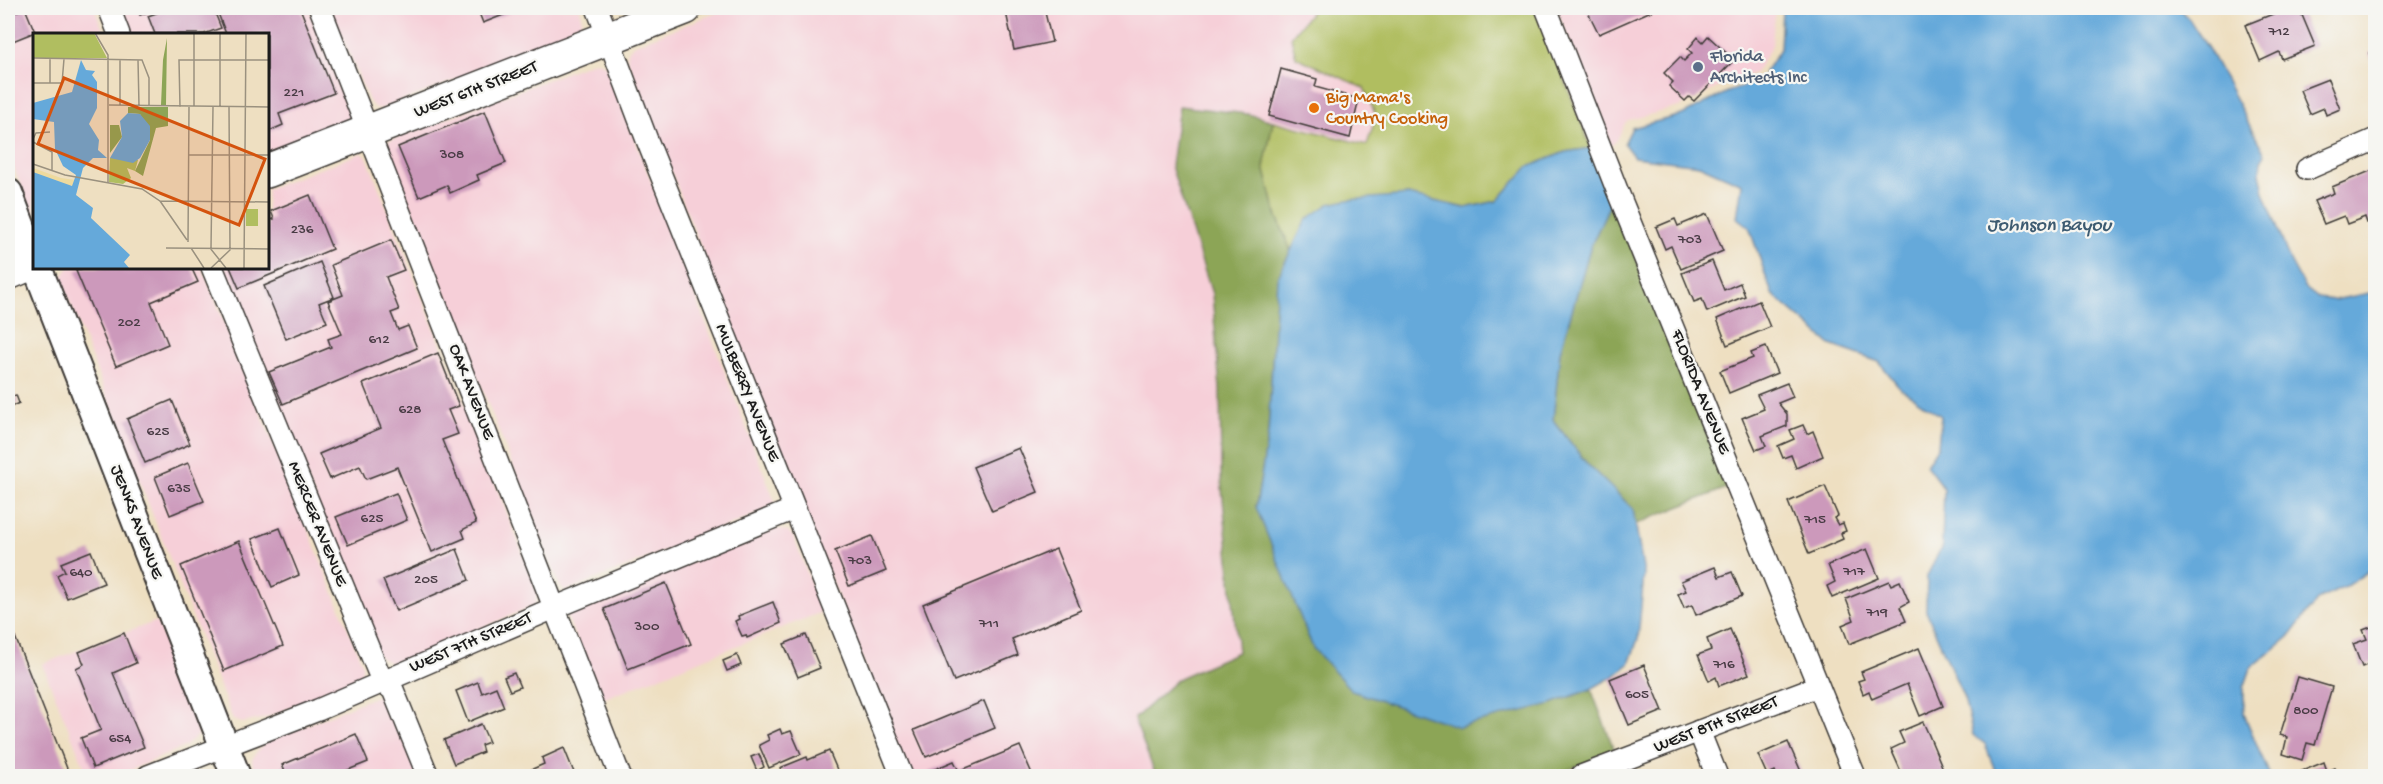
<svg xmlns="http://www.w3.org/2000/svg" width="2383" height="784" font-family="'Gochi Hand',sans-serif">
<rect width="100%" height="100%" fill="#f6f6f2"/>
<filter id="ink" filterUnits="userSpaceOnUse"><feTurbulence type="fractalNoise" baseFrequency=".0167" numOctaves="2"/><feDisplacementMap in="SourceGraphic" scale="12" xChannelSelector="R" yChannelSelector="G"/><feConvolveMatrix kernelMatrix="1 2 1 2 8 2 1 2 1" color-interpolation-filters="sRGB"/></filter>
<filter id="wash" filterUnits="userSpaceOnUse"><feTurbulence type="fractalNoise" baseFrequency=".008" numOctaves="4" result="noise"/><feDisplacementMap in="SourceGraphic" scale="24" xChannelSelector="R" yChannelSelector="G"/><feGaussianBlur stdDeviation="1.35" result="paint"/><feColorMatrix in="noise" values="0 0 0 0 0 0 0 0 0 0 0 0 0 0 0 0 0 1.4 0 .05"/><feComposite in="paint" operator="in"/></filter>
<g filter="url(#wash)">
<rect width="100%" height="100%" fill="#eedfc1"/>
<g fill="#f6cfd8">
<polygon points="8,8 94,8 105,34 34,34 34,220 8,152"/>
<polygon points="121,8 309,8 351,115 351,119 267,154 267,34 132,34"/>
<polygon points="330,8 580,8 582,21 577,31 571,35 381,109 374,107 369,101"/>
<polygon points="729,8 1314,8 1291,37 1296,57 1364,88 1376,116 1367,145 1248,114 1179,106 1194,236 1212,294 1220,389 1221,479 1238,652 1179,678 1134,719 1156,776 908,776 627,59 628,51 633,45"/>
<polygon points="1556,8 1775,8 1772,46 1755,73 1727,83 1679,107 1629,120 1625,123 1617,140 1611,146"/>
<polygon points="596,61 605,65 619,98 775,502 770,509 566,591 560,586 386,145 388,141"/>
<polygon points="361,153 366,155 538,592 535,605 394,666 378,656 223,267 267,267 267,189"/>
<polygon points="69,267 202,267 362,663 362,673 355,683 265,718 243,723 233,720 63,285 61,278"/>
<polygon points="772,528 787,531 793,536 822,612 600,700 567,616 569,613"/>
<polygon points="157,621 197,724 198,735 186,746 117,776 88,776 42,664"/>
<polygon points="384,693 423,776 255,776 252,760 257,751 268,741"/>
</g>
<polygon fill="#b0be60" stroke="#666d3e" stroke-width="1.5" points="1314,8 1537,8 1591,148 1565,152 1529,167 1497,201 1465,208 1408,195 1306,220 1291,251 1276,214 1264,167 1273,121 1367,145 1376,116 1364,88 1296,57 1291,37"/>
<g fill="#8ca556" stroke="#546039" stroke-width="1.5">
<polygon points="1179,106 1248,114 1273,121 1264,167 1276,214 1291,251 1277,279 1268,434 1256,507 1551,704 1591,689 1615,752 1552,776 1156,776 1134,719 1179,678 1238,652 1221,479 1220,389 1212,294 1171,166"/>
<polygon points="1612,199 1729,487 1634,525 1633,509 1587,464 1553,420 1560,352 1590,248"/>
</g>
<g fill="#65a9da" stroke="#40627b" stroke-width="1.5">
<polygon points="1784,8 2178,8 2189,19 2209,50 2265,154 2261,161 2260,173 2264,192 2290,261 2304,287 2318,298 2334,300 2375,292 2375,567 2343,588 2317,600 2289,637 2251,668 2244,688 2244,714 2270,776 1997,776 1985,744 1973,735 1964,698 1926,611 1927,576 1942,546 1944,489 1926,465 1938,446 1941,416 1901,389 1879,362 1831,345 1772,294 1749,227 1737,218 1742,184 1699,165 1634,157 1624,144 1632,128 1682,115 1730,91 1760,80 1780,49 1782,10"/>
<polygon points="1591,148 1612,199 1590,248 1560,352 1553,420 1587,464 1633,509 1644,574 1638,639 1629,664 1614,676 1591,689 1551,704 1459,727 1352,691 1313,648 1256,507 1268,434 1277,279 1306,220 1329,204 1347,200 1408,195 1465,208 1497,201 1528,167 1565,152"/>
</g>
<g id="blocks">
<g fill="#c9b">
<polygon points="25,8 35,32 8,43 8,15"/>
<polygon points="137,8 159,8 140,15"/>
<polygon points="170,8 213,8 221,28 204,34 155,34 148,16"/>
<polygon points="216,8 300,8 334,93 279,114 283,125 267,132 267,34 226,34"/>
<polygon points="477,8 521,8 483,23"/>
<polygon points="1026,8 1044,8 1052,42 1014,50 1006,12"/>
<polygon points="1592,8 1658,8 1599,34 1587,10"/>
<polygon points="2288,8 2299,8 2315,46 2282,59 2279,52 2260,61 2245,25"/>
<polygon points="1708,36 1734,60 1694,101 1689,97 1685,101 1669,86 1673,82 1664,73 1680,57 1684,61 1692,53 1688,49 1698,37 1703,42"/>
<polygon points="2376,50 2376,67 2375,67 2369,53"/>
<polygon points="1281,69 1317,79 1315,87 1359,99 1350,138 1269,116"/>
<polygon points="2328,79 2340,109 2326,115 2324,108 2310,114 2300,90"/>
<polygon points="485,111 506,163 477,175 479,180 450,193 447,185 419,197 398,147"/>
<polygon points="2375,169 2376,219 2367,223 2365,217 2347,224 2344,216 2324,224 2314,201 2334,193 2332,187"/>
<polygon points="310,195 332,249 239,288 230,267 267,267 267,221 274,219 271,211"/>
<polygon points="1707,214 1723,251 1681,269 1671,246 1665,249 1656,227 1675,219 1678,226"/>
<polygon points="391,240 404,270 386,277 399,310 391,313 398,330 408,326 417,348 283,404 269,372 331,347 328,339 342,334 328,301 343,295 331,265"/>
<polygon points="1712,261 1724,290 1740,283 1745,296 1707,312 1702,299 1694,302 1682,273"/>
<polygon points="320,262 334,297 319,303 327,322 286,339 264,286"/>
<polygon points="85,267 191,267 198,282 151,302 168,344 116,366 76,271"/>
<polygon points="1759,301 1770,327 1727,345 1717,319"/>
<polygon points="1766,347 1777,373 1729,393 1720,371 1753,358 1751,353"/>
<polygon points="438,353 459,406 448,410 458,434 442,440 476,523 462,530 465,538 432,552 397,467 366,479 360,466 330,479 319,454 381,428 363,384"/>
<polygon points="1787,383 1793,397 1778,403 1787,414 1787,426 1762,436 1766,446 1756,450 1742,418 1764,409 1757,395"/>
<polygon points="16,395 19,403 8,408 8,398"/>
<polygon points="172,400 190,444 145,463 127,419"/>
<polygon points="1803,425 1807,434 1813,431 1823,456 1796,468 1791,455 1783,458 1778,446 1794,439 1790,430"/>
<polygon points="1019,448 1038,492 992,511 973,467"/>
<polygon points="188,463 204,501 170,515 155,477"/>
<polygon points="1825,486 1838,516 1834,518 1838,525 1843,523 1846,531 1841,533 1843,539 1809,554 1788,502"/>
<polygon points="396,493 407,520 348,545 336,517"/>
<polygon points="280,528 299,575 272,587 252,539"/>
<polygon points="872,536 886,571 849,586 835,551"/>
<polygon points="239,541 283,646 224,671 181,566"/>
<polygon points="457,549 469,580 396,611 383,580"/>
<polygon points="1056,549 1081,610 1012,639 1018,655 954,681 923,604"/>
<polygon points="1867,549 1879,578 1832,598 1827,586 1835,582 1828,565"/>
<polygon points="91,551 104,583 67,598 57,575 65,571 61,563"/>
<polygon points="1715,567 1719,577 1732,572 1742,596 1696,615 1692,605 1684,608 1678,594 1686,591 1681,581"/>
<polygon points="1889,581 1891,585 1900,581 1909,602 1900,607 1906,621 1849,644 1842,625 1854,620 1846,599"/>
<polygon points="666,583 691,644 628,669 604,609"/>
<polygon points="773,602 781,623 747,638 746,635 742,636 735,621 739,619 738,616"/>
<polygon points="8,619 70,776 8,776"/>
<polygon points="2376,625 2376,661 2362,667 2353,644 2367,639 2363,630"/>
<polygon points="1730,629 1749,674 1719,686 1716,677 1709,681 1698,655 1711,650 1707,639"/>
<polygon points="124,633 136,663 113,673 144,747 93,768 81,738 101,730 76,668 84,664 79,652"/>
<polygon points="806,635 820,668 798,677 784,644"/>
<polygon points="1919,648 1943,706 1920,716 1907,684 1872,699 1869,691 1863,694 1858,681 1864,679 1861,672"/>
<polygon points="737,655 741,665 727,671 723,661"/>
<polygon points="1644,665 1663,711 1629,725 1610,679"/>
<polygon points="514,673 520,687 510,691 504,677"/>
<polygon points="2298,677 2332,687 2315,745 2307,743 2302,760 2283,754 2287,737 2280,735"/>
<polygon points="478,682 482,693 496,687 504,707 468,722 456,691"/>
<polygon points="984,701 995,728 926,757 914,730"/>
<polygon points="1923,722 1928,733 1946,776 1903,776 1891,749 1904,743 1899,732"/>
<polygon points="481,724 489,742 481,745 483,752 454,764 444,740"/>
<polygon points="780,729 782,734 791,731 801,754 769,768 759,745 769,740 767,735"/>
<polygon points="356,734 368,762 333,776 287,776 282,765"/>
<polygon points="1788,742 1803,776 1777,776 1775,771 1767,775 1758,755"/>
<polygon points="1020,746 1033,776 929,776 928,772 954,761 959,771"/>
<polygon points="564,748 575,775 570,776 530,776 528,771 544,764 542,758"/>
<polygon points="829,751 838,772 828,776 784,776 780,768 807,757 808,760"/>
<polygon points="759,754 764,767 757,771 751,757"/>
<polygon points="2324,762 2327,771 2334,768 2338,776 2290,776"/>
</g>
</g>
</g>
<g filter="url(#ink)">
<use href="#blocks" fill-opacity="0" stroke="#3c3935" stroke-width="1.5"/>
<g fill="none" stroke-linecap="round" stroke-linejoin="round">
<g stroke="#3c3935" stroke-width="24">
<g id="street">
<polyline points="109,8 119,34"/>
<polyline points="320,8 620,776"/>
<polyline points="597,8 647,140 902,776"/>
<polyline points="1546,8 1617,190 1855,776"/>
<polyline points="2307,169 2376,139"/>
<polyline points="212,267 382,681 393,690 428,776"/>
<polyline points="1699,731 1717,776"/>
<polyline points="148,776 318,710 554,608 794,509"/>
<polyline points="1581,776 1818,686"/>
</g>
</g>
<g stroke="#3c3935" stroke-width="32">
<g id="secondary">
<polyline points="8,193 34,262"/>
<polyline points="37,267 236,776"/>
</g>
</g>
<g stroke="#3c3935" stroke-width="36">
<g id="primary">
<polyline points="267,171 685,8"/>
<polyline points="8,273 34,262"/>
</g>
</g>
<use href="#street" stroke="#fff" stroke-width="21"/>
<use href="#secondary" stroke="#fff" stroke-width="28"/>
<use href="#primary" stroke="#fff" stroke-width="33"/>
</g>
</g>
<circle fill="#5c6f8a" stroke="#f6f6f2" stroke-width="2" cx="1698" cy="67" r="6"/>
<circle fill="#e8710a" stroke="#f6f6f2" stroke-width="2" cx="1314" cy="108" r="6"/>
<g text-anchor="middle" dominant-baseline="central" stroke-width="4.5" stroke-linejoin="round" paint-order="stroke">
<g font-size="15" fill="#483b44">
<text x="2279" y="32">712</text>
<text x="294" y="93">221</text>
<text x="452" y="155">308</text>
<text x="302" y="230">236</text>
<text x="1690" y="240">703</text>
<text x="129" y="323">202</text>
<text x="379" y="340">612</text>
<text x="410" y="410">628</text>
<text x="158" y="432">625</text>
<text x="179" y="489">635</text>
<text x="372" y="519">625</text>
<text x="1815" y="520">715</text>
<text x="860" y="561">703</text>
<text x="1854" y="572">717</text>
<text x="81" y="573">640</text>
<text x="426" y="580">205</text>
<text x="1877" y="613">719</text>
<text x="989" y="624">711</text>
<text x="647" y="627">300</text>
<text x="1724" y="665">716</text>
<text x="1637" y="695">605</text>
<text x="2306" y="711">800</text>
<text x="120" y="739">654</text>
</g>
<g font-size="18" fill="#4e5e75" stroke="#f6f6f2" text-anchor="start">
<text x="1710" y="57">Florida<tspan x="1710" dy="21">Architects Inc</tspan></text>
</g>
<g font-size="18" fill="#1c1c1c" stroke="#f6f6f2">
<text transform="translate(476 90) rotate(-21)">WEST 6TH STREET</text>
<text transform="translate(471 392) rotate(69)">OAK AVENUE</text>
<text transform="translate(1700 392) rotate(68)">FLORIDA AVENUE</text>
<text transform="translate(747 393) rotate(68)">MULBERRY AVENUE</text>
<text transform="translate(136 522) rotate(69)">JENKS AVENUE</text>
<text transform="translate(317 524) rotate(68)">MERCER AVENUE</text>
<text transform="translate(471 643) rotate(-23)">WEST 7TH STREET</text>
<text transform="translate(1716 725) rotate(-21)">WEST 8TH STREET</text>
</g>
<g font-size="18" fill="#c56008" stroke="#f6f6f2" text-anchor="start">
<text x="1326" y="98">Big Mama's<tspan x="1326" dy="21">Country Cooking</tspan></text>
</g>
<g font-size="20" font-style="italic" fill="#3d5b71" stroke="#f6f6f2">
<text x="2049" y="226">Johnson Bayou</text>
</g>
</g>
<g transform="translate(33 33)">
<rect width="236" height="236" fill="#eedfc1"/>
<path d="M0,0H61L74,25H0ZM86,124L105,127L102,138L94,135L98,145L90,151L76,149L77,125ZM213,176H225V193H213Z" fill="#b0be60"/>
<path d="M134,5L133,72H128L130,27ZM95,74H135V93L123,95L110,143L102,138L117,107L107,81L95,80ZM77,92H86L89,104L77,120Z" fill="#8ca556"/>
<path d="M0,135L28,145L42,147L40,153L29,151L0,141Z" fill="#eeda9e"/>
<path d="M48,27L53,37L62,38L59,42L64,49V75L56,91L66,107L65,117L74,125H60L50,135L43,162L60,175L58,185L97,222L91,229L96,235H0V139L39,153L43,142L30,133L22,116L21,89L0,86V70L39,59ZM95,80L107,81L117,93V107L107,125L100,130L77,125L89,104L87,88Z" fill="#65a9da"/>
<path fill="none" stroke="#9a917f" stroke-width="1.5" d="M62,0L75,22V150M0,25L109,27L116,45V73M105,27L106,73M0,50H29L31,26M17,50V26M76,72L236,74M87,73V26M147,74L146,27H236M161,74V0M187,74V0M0,106L3,100L17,99M0,109L19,119V138M156,122H236M0,131L32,142L109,156L127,168L236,169M127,168L154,207M155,209L156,74M133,215L236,216M158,215L171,235M177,215L193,235M178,215L180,74M178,235L197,217L196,74M211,235L213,0"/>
<path fill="#d4530e" fill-opacity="0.15" stroke="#d4530e" stroke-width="3" d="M31,45L232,126L206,192L5,111Z"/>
<rect width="236" height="236" fill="none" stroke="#1c1c1c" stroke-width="3"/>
</g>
<rect width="2383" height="784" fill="none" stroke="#f6f6f2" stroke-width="30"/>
</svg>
